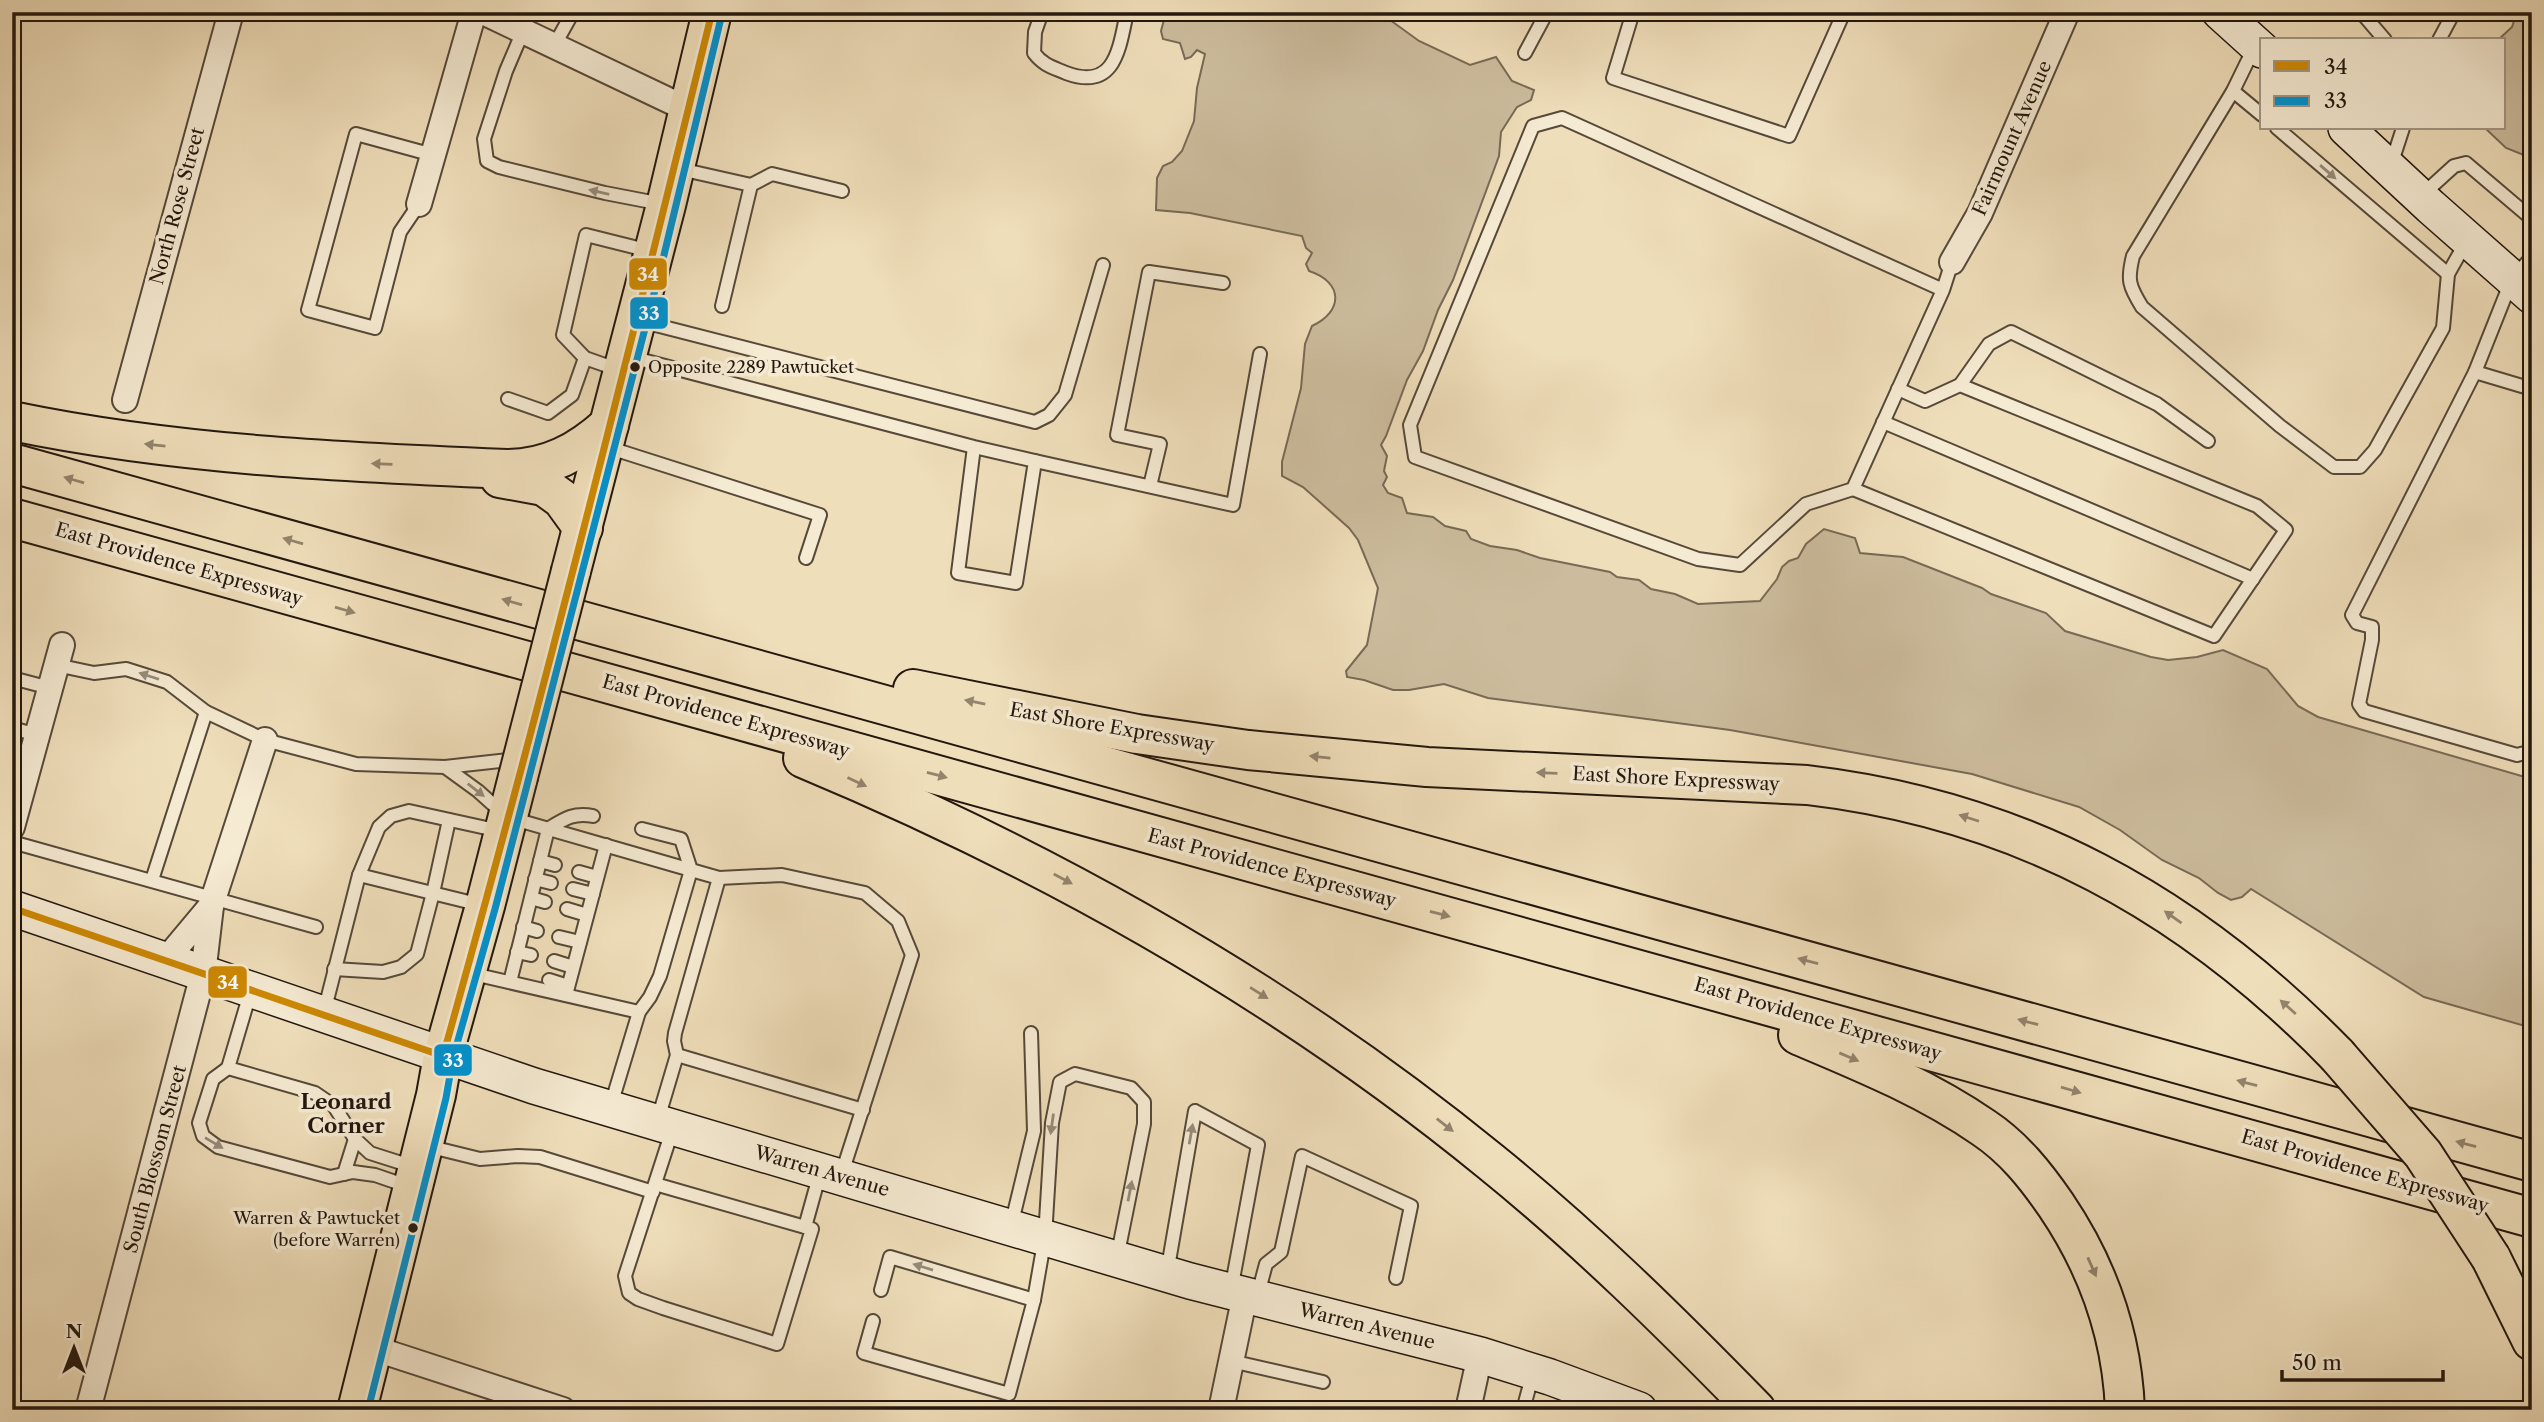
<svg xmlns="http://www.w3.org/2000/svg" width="2544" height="1422" font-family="'Libre Caslon Text',serif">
<rect width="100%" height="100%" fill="#efdeba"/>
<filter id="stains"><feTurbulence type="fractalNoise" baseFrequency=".00286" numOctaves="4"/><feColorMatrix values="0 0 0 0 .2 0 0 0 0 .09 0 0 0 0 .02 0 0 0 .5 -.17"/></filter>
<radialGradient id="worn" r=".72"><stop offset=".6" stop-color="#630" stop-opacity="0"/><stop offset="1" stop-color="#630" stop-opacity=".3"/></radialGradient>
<g fill="#ccbc9d" stroke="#786a56" stroke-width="2">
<path d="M1166,12H1379L1419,41L1470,65L1496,57L1512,81L1534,90L1531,100L1517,107L1501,132L1499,156L1453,280L1438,310L1423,351L1407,380L1386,436L1381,445L1387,456L1384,471L1387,477L1383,485L1388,493L1402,498L1407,513L1433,517L1445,526L1466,531L1471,539L1490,546L1517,550L1540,558L1610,572L1617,577L1639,580L1651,589L1675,594L1698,604L1760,601L1777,579L1782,567L1789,561L1798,558L1806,544L1824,529L1855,538L1860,553L1903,557L1982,588L1991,594L2046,613L2065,631L2151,657L2168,660L2197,657L2223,650L2267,669L2298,706L2318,717L2532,779V1028L2424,997L2251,889L2242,897L2231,900L2218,893L2199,878L2162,860L2120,830L2079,807L1972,774L1730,730L1488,698L1444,684L1409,690H1393L1364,680L1347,677L1346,671L1367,645L1378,588L1358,540L1349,528L1303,487L1282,476V462L1301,388L1305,344L1312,326C1344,311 1343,282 1309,271L1306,264L1312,253L1306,248L1302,236L1190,213L1156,210L1157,178L1163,166L1172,162L1182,151L1194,121L1197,88L1205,54L1197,50L1191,57L1185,59L1180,43L1163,39L1161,31Z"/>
<polygon points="2517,12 2532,12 2532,166 2528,168 2524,155 2506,148 2485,128 2504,128 2504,40 2498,40 2512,27"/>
</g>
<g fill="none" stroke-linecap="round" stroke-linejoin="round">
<g stroke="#564939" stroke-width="16">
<g id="service">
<path d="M1042,12L1035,32L1034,53C1043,65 1052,67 1066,73C1115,91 1119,50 1127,12"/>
<polyline points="1633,12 1613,78 1789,136 1844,12"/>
<polyline points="2361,12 2385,40"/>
<polyline points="523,31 506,71 484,139 487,161 499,167 605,193 662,204"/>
<polyline points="2439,40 2454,12"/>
<polyline points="554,46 573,12"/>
<path d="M2254,48L2233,91L2133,256C2127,280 2129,286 2142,307L2280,426L2334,467H2360L2375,450L2443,328L2448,274L2466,242"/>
<polyline points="1525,53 1547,12"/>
<polyline points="2233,91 2262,115"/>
<polyline points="2277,128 2448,274"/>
<polyline points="2391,165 2403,128"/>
<polyline points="680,169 751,185"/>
<polyline points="2421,196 2454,166 2466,163 2532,219"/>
<polyline points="419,204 400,232 375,328 308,310 356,134 433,155"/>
<polyline points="2532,257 2512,279 2475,372 2352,615 2357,623 2372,627 2372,640 2359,704 2364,711 2517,755 2532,751"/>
<polyline points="1943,290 1562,118 1533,126 1410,425 1415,457 1698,559 1740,565 1806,504 1853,489 1943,290 1952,262"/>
<polyline points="722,306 751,185 772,174 842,191"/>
<polyline points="640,321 1035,422 1049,415 1065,395 1103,265"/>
<polyline points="631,357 974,447 1035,461 1016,583 958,573 974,447"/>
<polyline points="619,370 585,358 563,335 586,235 650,251"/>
<polyline points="2475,372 2532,389"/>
<polyline points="1960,385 1989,344 2011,332 2157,404 2208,441"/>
<polyline points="508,399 548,413 572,395 585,358"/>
<polyline points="1883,422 2253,579"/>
<polyline points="607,447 820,515 806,558"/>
<polyline points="1035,461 1233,505 1260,354"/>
<polyline points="1150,486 1160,444 1117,435 1149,272 1223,283"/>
<polyline points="1853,489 2214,636 2286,530 2257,506 1960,385 1925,401 1898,389"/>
<polyline points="56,665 94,673 126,669 167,682 206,712"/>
<polyline points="12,678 50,688"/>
<polyline points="12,728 37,735"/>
<polyline points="518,759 445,767 478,791 507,817 691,870 660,976 650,997 639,1012 611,1105"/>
<polyline points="642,829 681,839 691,870 719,878 675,1033 674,1041 677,1055 658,1119"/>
<polyline points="12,842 316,927"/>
<polyline points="540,861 555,865"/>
<polyline points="579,872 597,877"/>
<polyline points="359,875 481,905"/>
<polyline points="719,878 782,875 865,893 898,921 912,955 841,1176"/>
<polyline points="535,879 551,883"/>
<polyline points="152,880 206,712 265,740 356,764 445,767"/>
<polyline points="573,889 593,894"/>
<polyline points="531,898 545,902"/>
<polyline points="567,909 587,915"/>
<polyline points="523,927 537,931"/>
<polyline points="559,937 580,942"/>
<polyline points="517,952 531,955"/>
<polyline points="554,961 573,967"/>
<polyline points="334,969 383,972 401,967 417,954 433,893 449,820"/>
<polyline points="469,973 639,1012"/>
<polyline points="549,980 568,986"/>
<path d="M510,982L548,829C564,819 574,812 593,816"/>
<polyline points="251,990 228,1068 315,1093 334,1106 355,1139 370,1153 414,1167"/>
<polyline points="566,995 606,845"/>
<polyline points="324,1012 359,875 379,827 391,816 409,811 500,831"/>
<polyline points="677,1055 863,1110"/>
<polyline points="228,1068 213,1079 199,1123 203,1136 218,1147 330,1177 353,1172 375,1175 410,1187"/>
<polyline points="427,1146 480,1159 518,1156 540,1157 653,1192"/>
<polyline points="344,1174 355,1139"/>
<polyline points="655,1184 812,1229 777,1344 663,1308 638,1299 629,1293 625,1276 673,1128"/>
<polyline points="1011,1226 1034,1131 1031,1033"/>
<polyline points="805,1227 820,1173"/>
<polyline points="1167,1273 1195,1111 1258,1145 1231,1290"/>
<polyline points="881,1290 890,1257 1034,1300"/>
<polyline points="1257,1298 1266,1264 1281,1252 1302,1156 1411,1206 1396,1278"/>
<polyline points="873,1321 864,1353 1009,1394 1034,1300 1045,1237 1052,1123 1060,1082 1075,1074 1131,1088 1144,1102 1144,1124 1117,1258"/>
<polyline points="1231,1361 1323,1382"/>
<polyline points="1523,1410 1533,1373"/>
</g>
</g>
<g stroke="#564939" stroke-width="28">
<g id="minor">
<polyline points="483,12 689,110"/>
<polyline points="419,204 474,12"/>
<polyline points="1952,262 1980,213 2067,12"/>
<polyline points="125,400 231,12"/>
<polyline points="12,827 62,645"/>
<polyline points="211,906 265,740"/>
<polyline points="373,1348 563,1410"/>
<polyline points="88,1410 203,974 211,906 165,961"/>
<polyline points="1221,1410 1245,1295"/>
<polyline points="1468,1410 1480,1355"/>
</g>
</g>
<g stroke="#23170e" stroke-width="38">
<g id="secondary">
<polyline points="2220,12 2262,50"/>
<polyline points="2346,128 2431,207 2532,296"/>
<polyline points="12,908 534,1086 1190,1281 1480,1355 1550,1377 1639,1410"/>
</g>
</g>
<g stroke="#23170e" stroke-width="42">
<g id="primary">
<polyline points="571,571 666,205 712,12"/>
<polyline points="357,1410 436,1095 443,1056 485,906 518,777"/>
</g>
</g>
<g stroke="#23170e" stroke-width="42">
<g id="motorway">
<path d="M12,421C176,455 340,462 507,469C548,469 579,452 609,425"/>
<polyline points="12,463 2532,1162"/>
<polyline points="500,478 544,486 562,499 583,528"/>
<polyline points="12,518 2532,1218"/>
<path d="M913,689L1137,734L1248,750L1427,767L1807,785C2020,810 2189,903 2337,1055"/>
<path d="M803,758C1050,861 1283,992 1491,1162C1585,1238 1671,1323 1756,1410"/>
<path d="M1798,1035C1862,1062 1926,1088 1984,1128C2014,1148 2036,1176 2056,1205C2098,1267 2122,1335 2125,1410"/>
<polyline points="2491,1258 2532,1341"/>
</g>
</g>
<use href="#service" stroke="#f5ead2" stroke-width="12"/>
<use href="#minor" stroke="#f5ead2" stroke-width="24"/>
<use href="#secondary" stroke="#f5ead2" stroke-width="35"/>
<use href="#primary" stroke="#efdeba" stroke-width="38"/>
<use href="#motorway" stroke="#efdeba" stroke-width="38"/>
<g stroke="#23170e" stroke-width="42" stroke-linecap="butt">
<polyline id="primary-bridge" points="518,777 571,571"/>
</g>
<g stroke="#23170e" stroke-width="42" stroke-linecap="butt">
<polyline id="motorway-bridge" points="2337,1055 2423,1154 2491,1258"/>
</g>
<use href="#primary-bridge" stroke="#efdeba" stroke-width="38"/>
<use href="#motorway-bridge" stroke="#efdeba" stroke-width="38"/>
<g stroke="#f5ead2" stroke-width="12">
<g id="bus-1">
<polyline points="12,908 443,1056"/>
<path d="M443,1056C540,710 627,361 712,12"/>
</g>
</g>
<g stroke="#f5ead2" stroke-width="12">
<polyline id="bus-2" points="368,1410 446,1098 453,1058 495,909 664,255 722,14"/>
</g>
<use href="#bus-1" stroke="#cd8903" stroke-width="7"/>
<use href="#bus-2" stroke="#0092d0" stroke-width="7"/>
</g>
<defs><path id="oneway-solid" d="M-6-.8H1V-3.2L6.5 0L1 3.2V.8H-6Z" transform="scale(1.75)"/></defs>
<g fill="#968b7a">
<use href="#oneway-solid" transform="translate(2328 172) rotate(41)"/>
<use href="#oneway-solid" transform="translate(599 192) rotate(-167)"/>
<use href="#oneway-solid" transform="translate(149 676) rotate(-162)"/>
<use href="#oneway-solid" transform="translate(476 790) rotate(38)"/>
<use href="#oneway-solid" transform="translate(1052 1124) rotate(98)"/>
<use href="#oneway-solid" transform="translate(1191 1134) rotate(-80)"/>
<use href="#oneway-solid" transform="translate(214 1143) rotate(31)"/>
<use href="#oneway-solid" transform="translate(1130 1191) rotate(-79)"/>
<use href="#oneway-solid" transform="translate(923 1267) rotate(-163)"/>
</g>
<g fill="#93846d">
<use href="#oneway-solid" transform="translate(155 445) rotate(-174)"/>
<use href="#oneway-solid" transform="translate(382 464) rotate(-178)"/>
<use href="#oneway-solid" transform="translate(74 480) rotate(-164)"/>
<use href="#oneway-solid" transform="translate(293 541) rotate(-164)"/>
<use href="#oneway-solid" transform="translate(512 602) rotate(-164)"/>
<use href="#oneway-solid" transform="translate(345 610) rotate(16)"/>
<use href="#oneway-solid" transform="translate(975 702) rotate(-169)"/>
<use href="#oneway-solid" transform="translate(1320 757) rotate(-174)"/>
<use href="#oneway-solid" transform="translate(1547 773) rotate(-178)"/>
<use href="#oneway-solid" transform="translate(937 775) rotate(15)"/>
<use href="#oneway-solid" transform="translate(857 782) rotate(25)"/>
<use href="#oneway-solid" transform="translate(1969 818) rotate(-162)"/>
<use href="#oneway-solid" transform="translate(1063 879) rotate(28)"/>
<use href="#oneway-solid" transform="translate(1440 914) rotate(15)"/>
<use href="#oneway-solid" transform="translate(2173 917) rotate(-145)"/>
<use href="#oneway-solid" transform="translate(1808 961) rotate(-165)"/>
<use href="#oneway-solid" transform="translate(1259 993) rotate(32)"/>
<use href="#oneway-solid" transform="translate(2288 1007) rotate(-138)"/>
<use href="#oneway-solid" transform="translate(2028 1022) rotate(-165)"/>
<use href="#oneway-solid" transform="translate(1849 1057) rotate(23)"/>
<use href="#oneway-solid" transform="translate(2247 1083) rotate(-165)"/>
<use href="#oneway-solid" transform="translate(2071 1090) rotate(16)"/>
<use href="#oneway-solid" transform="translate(1445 1125) rotate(38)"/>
<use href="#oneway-solid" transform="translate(2466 1144) rotate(-165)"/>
<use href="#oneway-solid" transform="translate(2092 1267) rotate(66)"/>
</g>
<g fill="#23170e" stroke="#f5ead2" stroke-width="2.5">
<circle cx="635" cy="367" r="6"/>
<circle cx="413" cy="1228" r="6"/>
</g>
<g text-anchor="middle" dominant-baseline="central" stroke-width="7" stroke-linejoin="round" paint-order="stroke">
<g font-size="17" fill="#23170e" stroke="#f5ead2" text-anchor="start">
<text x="648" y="367">Opposite 2289 Pawtucket</text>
<text x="400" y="1218" text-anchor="end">Warren &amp; Pawtucket<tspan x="400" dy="22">(before Warren)</tspan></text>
</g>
<g font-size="19" fill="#23170e" stroke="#f5ead2">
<text transform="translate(2012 138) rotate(-66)">Fairmount Avenue</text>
<text transform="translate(177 206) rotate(-75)">North Rose Street</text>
<text transform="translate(179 564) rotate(16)">East Providence Expressway</text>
<text transform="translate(726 716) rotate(16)">East Providence Expressway</text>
<text transform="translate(1112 727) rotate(10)">East Shore Expressway</text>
<text transform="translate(1676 779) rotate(3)">East Shore Expressway</text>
<text transform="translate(1272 868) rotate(15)">East Providence Expressway</text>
<text transform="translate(1818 1019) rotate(16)">East Providence Expressway</text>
<text transform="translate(155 1159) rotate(-75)">South Blossom Street</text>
<text transform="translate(822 1171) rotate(16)">Warren Avenue</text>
<text transform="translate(2365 1171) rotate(16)">East Providence Expressway</text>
<text transform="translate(1367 1326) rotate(14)">Warren Avenue</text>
</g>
<g font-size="21" font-weight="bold" fill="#23170e" stroke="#f5ead2">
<text x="346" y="1101">Leonard<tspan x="346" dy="24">Corner</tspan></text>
</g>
</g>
<g stroke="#f5ead2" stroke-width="2.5">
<rect x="628" y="257" width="40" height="34" rx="7" fill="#cd8903"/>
<rect x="629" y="296" width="40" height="34" rx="7" fill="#0092d0"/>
<rect x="207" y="965" width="41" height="34" rx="7" fill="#cd8903"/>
<rect x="433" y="1043" width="40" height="34" rx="7" fill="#0092d0"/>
</g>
<g font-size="19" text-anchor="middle" font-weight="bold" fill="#fff">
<text x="648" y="281">34</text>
<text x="649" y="320">33</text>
<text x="228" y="989">34</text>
<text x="453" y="1067">33</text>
</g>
<rect width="2544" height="1422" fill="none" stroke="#efdeba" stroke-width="42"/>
<rect x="14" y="14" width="2516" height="1394" fill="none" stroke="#23170e" stroke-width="3.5"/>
<rect x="21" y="21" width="2502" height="1380" fill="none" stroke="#23170e" stroke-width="2"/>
<rect x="2260" y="38" width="245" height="91" fill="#f5ead2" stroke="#a19684" stroke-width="2"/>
<rect x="2274" y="61" width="35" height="10" fill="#cd8903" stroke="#a19684" stroke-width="2"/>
<text x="2324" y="74" font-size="21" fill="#23170e">34</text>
<rect x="2274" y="96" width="35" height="10" fill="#0092d0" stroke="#a19684" stroke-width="2"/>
<text x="2324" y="108" font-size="21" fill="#23170e">33</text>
<g transform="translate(74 1348)" stroke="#f5ead2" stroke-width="5" paint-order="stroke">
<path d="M0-5L12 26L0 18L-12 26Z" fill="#23170e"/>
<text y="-10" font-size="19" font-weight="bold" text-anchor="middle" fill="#23170e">N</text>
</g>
<path d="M2282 1370v10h161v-10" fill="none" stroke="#23170e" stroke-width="3.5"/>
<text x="2292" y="1370" font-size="21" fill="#23170e" stroke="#f5ead2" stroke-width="5" paint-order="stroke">50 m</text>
<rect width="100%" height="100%" filter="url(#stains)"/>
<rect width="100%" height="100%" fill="url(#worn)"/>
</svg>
